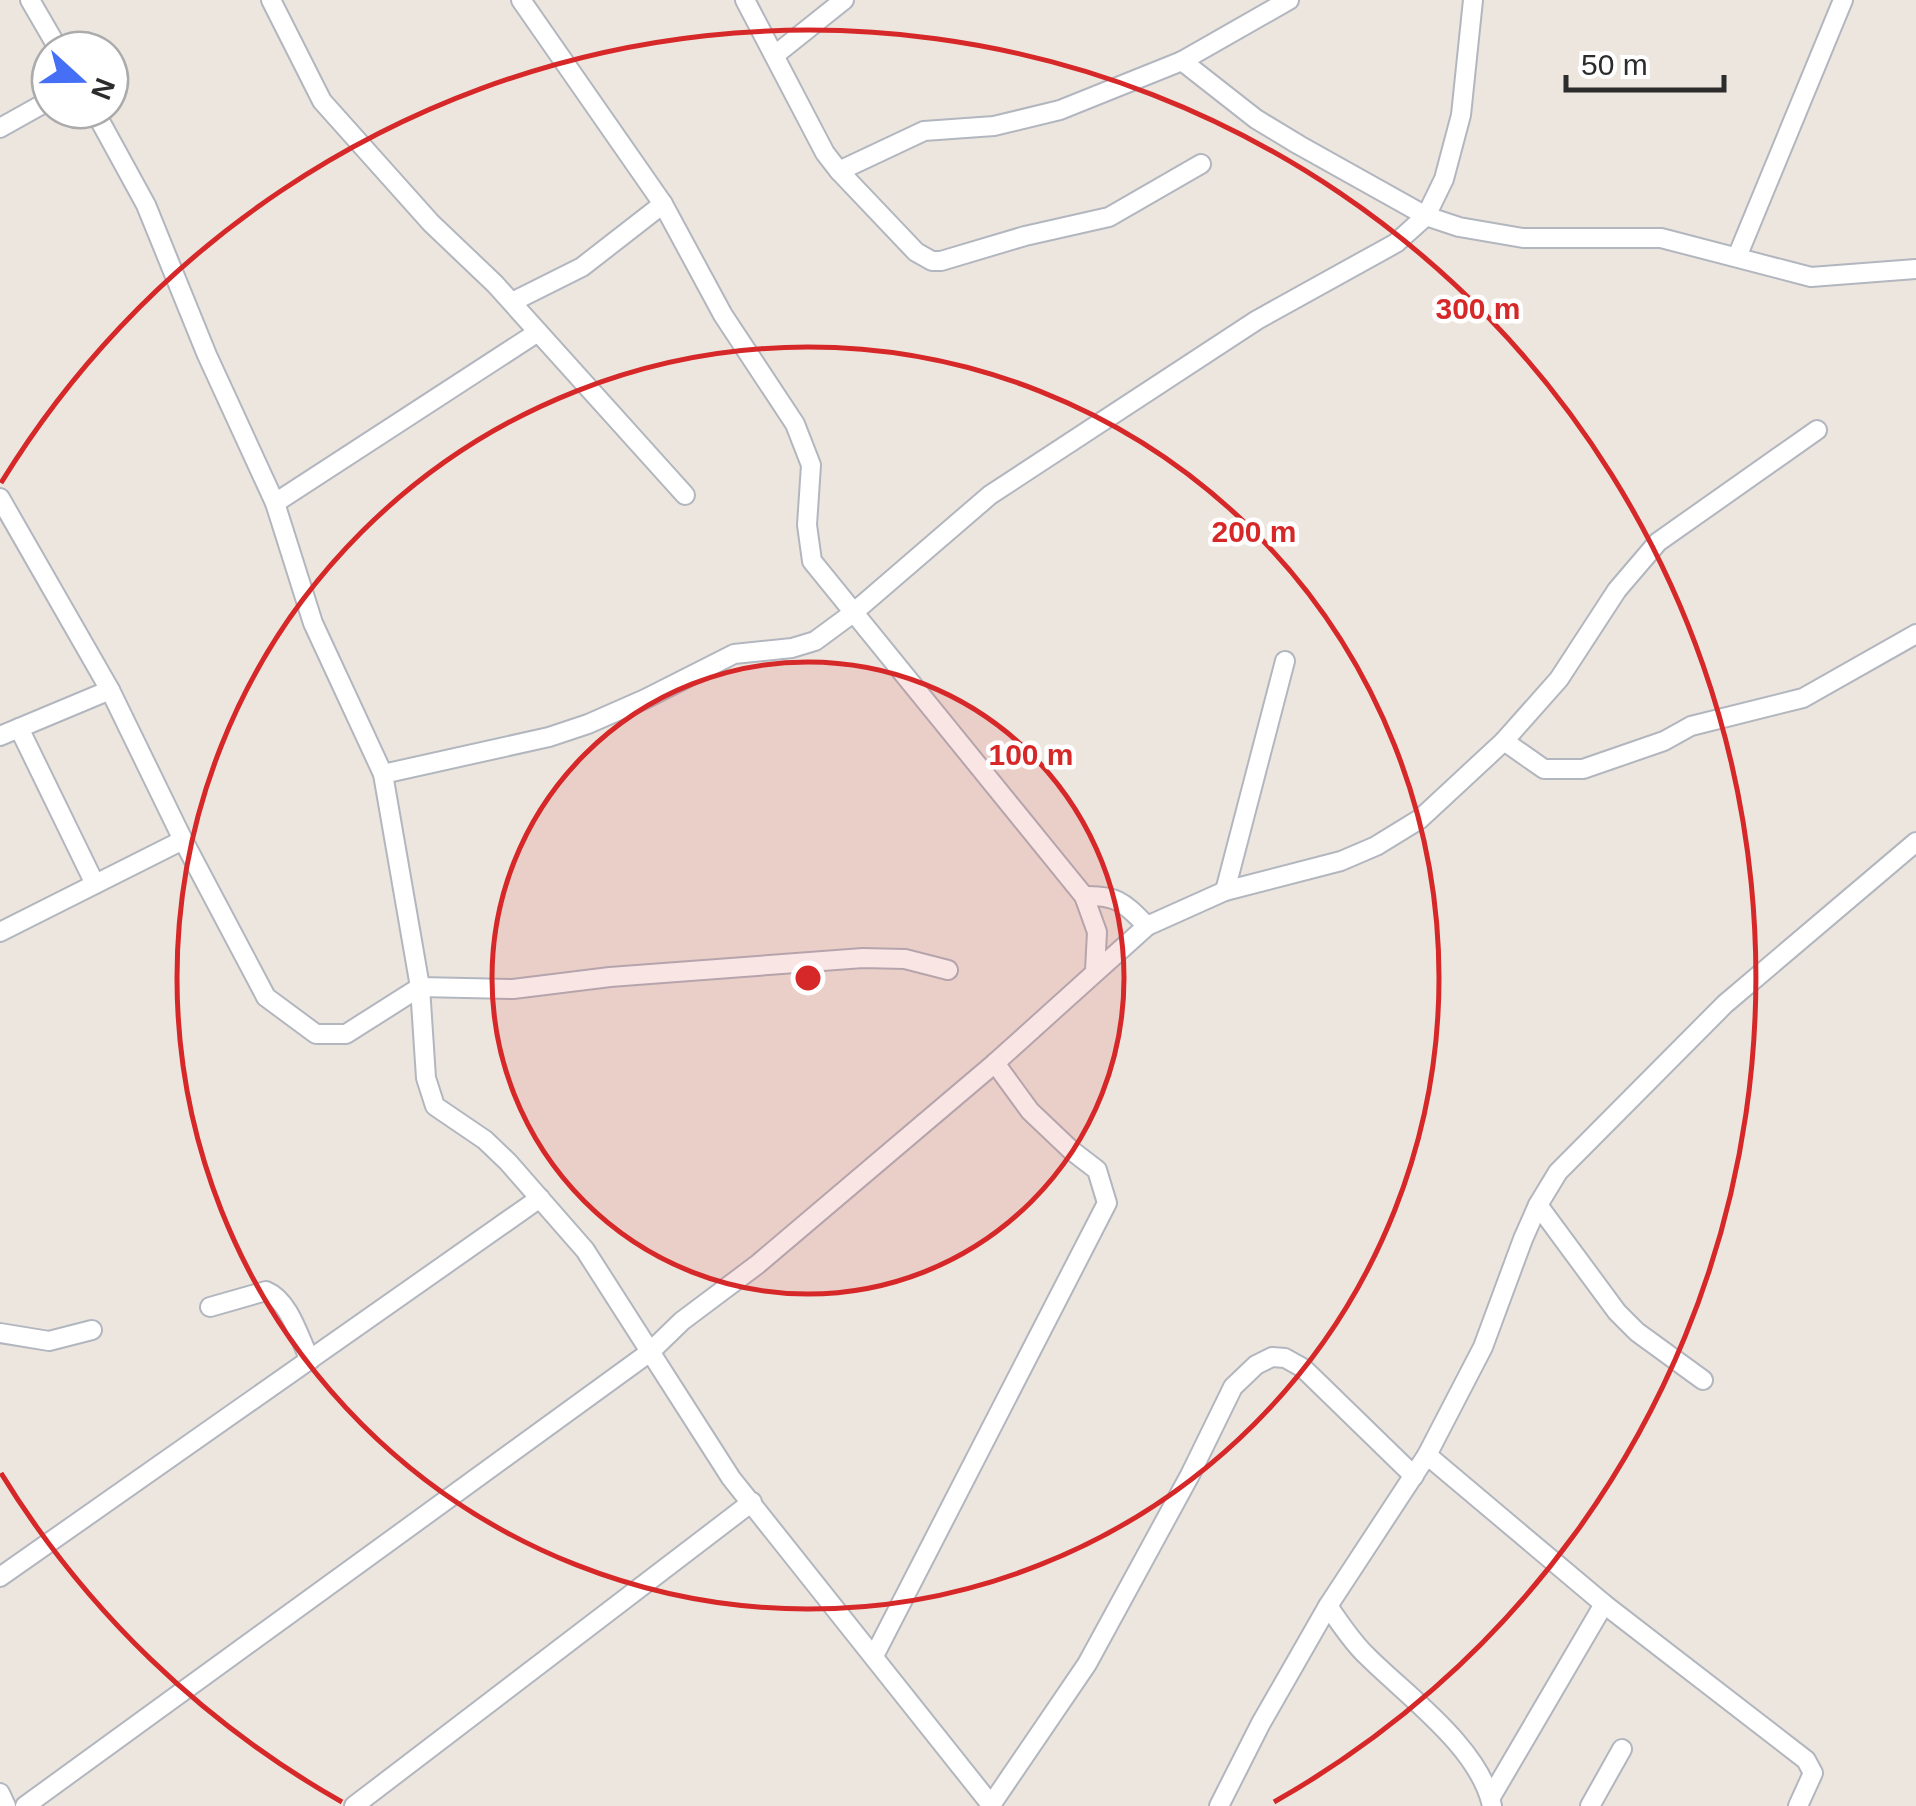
<svg xmlns="http://www.w3.org/2000/svg" width="1916" height="1806" font-family="Helvetica,sans-serif">
<rect width="100%" height="100%" fill="#ede6df"/>
<g fill="none" stroke-linecap="round" stroke-linejoin="round">
<g stroke="#b2b6bf" stroke-width="22">
<g id="minor">
<polyline points="30,0 59,50"/>
<polyline points="271,0 322,101 431,223 495,284 685,495"/>
<polyline points="521,0 663,204 723,315 795,424 811,465 807,525 812,561 1084,896 1097,932 1095,970"/>
<polyline points="745,0 825,153 839,171 924,131 994,126 1060,110 1182,61 1289,0"/>
<polyline points="775,55 844,0"/>
<polyline points="1182,61 1256,119 1299,145 1426,216 1459,227 1523,238 1661,238 1811,277 1916,269"/>
<polyline points="94,110 146,205 207,355 275,503 313,623 383,774 420,987 426,1078 435,1106 485,1140 508,1162 585,1250 731,1478 992,1806"/>
<polyline points="0,128 50,100"/>
<polyline points="839,171 916,252 932,261 941,261 1025,236 1109,217 1201,164"/>
<polyline points="1737,257 1843,0"/>
<polyline points="512,302 582,267 663,204"/>
<polyline points="0,498 110,690 183,840 266,997 316,1034 346,1034 420,987 513,989 610,977 863,958 905,959 948,970"/>
<polyline points="275,503 538,332"/>
<polyline points="19,728 95,884"/>
<polyline points="0,736 110,690"/>
<polyline points="1504,741 1544,769 1583,769 1664,741 1691,726 1803,698 1916,634"/>
<polyline points="383,774 549,737 588,724 645,699 734,654 792,648 815,641 853,613 990,495 1257,320 1396,243 1426,216 1444,179 1461,115 1473,0"/>
<polyline points="1225,891 1285,661"/>
<path d="M1084,896C1118,895 1124,903 1147,926"/>
<polyline points="0,932 183,840"/>
<polyline points="1538,1205 1617,1312 1637,1332 1703,1380"/>
<path d="M210,1307L266,1291C290,1301 299,1338 310,1360"/>
<polyline points="0,1333 49,1341 92,1330"/>
<polyline points="1427,1455 1604,1604 1806,1760 1813,1773 1798,1806"/>
<polyline points="0,1577 540,1198"/>
<path d="M1328,1606C1340,1623 1352,1642 1367,1656C1407,1696 1480,1748 1492,1806"/>
<polyline points="874,1656 1107,1203 1097,1170 1071,1150 1030,1111 995,1063"/>
<polyline points="0,1793 6,1806"/>
<polyline points="1491,1797 1604,1604"/>
<polyline points="991,1805 1087,1664 1190,1475 1233,1387 1256,1365 1272,1357 1285,1358 1303,1368 1414,1476"/>
<polyline points="25,1806 650,1352 682,1321 758,1264 995,1063 1147,926 1225,891 1341,861 1376,846 1420,819 1504,741 1559,679 1617,590 1658,542 1817,430"/>
<polyline points="354,1806 752,1502"/>
<polyline points="1219,1806 1261,1723 1328,1606 1427,1455 1483,1347 1523,1239 1538,1205 1558,1172 1725,1004 1916,842"/>
<polyline points="1590,1806 1622,1749"/>
</g>
</g>
<use href="#minor" stroke="#fff" stroke-width="18"/>
</g>
<circle cx="808" cy="978" r="316" fill="#d62828" fill-opacity=".12"/>
<g fill="none" stroke="#d62828" stroke-width="5">
<circle cx="808" cy="978" r="316"/>
<circle cx="808" cy="978" r="631"/>
<path d="M342 1802A947 947 0 0 1 1 1473M1 483A947 947 0 1 1 1274 1802"/>
</g>
<circle cx="808" cy="978" r="15" fill="#d62828" stroke="#fff" stroke-width="5"/>
<g font-size="30" text-anchor="middle" font-weight="bold" fill="#d62828" stroke="#fff" stroke-width="9" stroke-linejoin="round" paint-order="stroke">
<text x="1478" y="319">300 m</text>
<text x="1254" y="542">200 m</text>
<text x="1031" y="765">100 m</text>
</g>
<g transform="translate(80 80) rotate(111)"><circle r="48" fill="#ffffff" stroke="#ababab" stroke-width="2.5"/>
<path d="M0-8L18 38L0 25L-18 38Z" fill="#456ff5"/>
<text y="-15" font-size="28" font-weight="bold" text-anchor="middle" fill="#2c2c2c">N</text>
</g>
<path d="M1566 75v15h158v-15" fill="none" stroke="#2c2c2c" stroke-width="5"/>
<text x="1581" y="75" font-size="30" fill="#2c2c2c" stroke="#ffffff" stroke-width="8" paint-order="stroke">50 m</text>
</svg>
